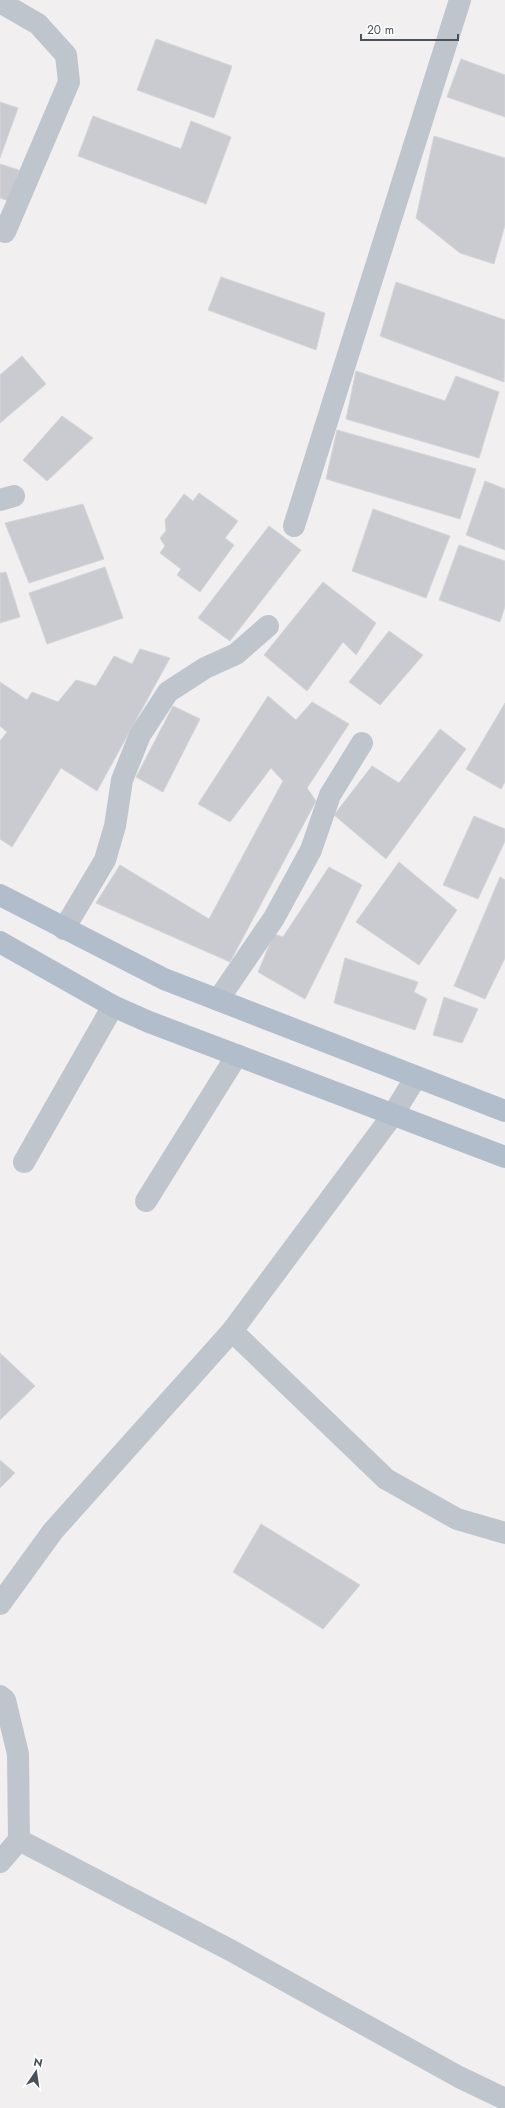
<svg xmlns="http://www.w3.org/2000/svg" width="505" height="2108" font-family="Jost,sans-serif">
<rect width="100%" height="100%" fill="#f1efef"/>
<g fill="#c9cbd1" stroke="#d3d5d9">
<polygon points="156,39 232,66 214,118 137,90"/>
<polygon points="461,59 505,75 505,117 447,97"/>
<polygon points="0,102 18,108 0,158"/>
<polygon points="93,116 181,149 191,121 231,137 206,204 78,156"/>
<polygon points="434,136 505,158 505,225 494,264 460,253 416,218"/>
<polygon points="0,164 19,170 9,201 0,198"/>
<polygon points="221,277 325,313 316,350 208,310"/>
<polygon points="396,282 505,320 504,382 380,336"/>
<polygon points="22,356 46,384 0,423 0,375"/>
<polygon points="356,371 445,401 456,376 499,392 479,458 346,419"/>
<polygon points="62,416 93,438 47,481 23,460"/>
<polygon points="337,430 476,469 460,519 326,479"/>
<polygon points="485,481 505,489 505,550 466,535"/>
<polygon points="199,493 238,521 225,538 234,545 200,592 177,575 181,569 160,553 165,546 160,538 166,531 165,520 184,494 193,501"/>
<polygon points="83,504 104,559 29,583 5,523"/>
<polygon points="373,509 450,536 426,598 352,571"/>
<polygon points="269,526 301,550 230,641 198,618"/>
<polygon points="459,545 505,561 505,606 500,622 439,600"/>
<polygon points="105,567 123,618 47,644 29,593"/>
<polygon points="6,572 20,617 0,623 0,573"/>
<polygon points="323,582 376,623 356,655 343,642 307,691 264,655"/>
<polygon points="389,631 423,655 380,705 349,682"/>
<polygon points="140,649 170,658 97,791 61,768 12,847 0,839 0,741 7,732 0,726 0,682 27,700 32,692 58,702 76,680 96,686 114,656 132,664"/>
<polygon points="268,696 296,720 312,702 349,724 307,788 316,801 230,962 96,903 120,865 209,919 283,781 271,768 230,822 198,804"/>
<polygon points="505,703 505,782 501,789 466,769"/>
<polygon points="173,706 200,719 163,792 136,777"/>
<polygon points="440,729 466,749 386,859 334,815 372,766 399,783"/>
<polygon points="474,816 505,829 505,841 478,899 443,885"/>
<polygon points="399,862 457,910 419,965 356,922"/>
<polygon points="329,867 362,885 305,999 258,972 274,934 283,937"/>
<polygon points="500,877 505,880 505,958 485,999 454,986"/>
<polygon points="345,958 418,982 414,992 427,999 415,1030 334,1003"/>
<polygon points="444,997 478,1009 462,1043 433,1035"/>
<polygon points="0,1353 35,1386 0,1420"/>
<polygon points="0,1460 15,1473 0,1488"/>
<polygon points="261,1524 360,1585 323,1629 233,1572"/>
</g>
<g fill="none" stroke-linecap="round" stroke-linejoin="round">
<g stroke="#bfc5cc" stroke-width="22">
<polyline points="0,2 38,24 66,55 69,82 5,232"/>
<polyline points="0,500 14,496"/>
<polyline points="294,526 460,0"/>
<polyline points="64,929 105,860 115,826 122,780 140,735 168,692 205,668 236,654 268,626"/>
<polyline points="218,1000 274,918 311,850 330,795 362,743"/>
<polyline points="24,1162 113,1006"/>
<polyline points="146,1201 237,1055"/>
<polyline points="232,1331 386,1479 457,1519 505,1533"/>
<polyline points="0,1604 53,1531 232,1331 392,1116 416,1077"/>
<polyline points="0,1696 5,1700 18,1754 19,1840 232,1951 459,2077 505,2099"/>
<polyline points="0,1862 19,1840"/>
</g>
<g stroke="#b1bdcb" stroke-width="22">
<polyline points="0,895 164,979 505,1111"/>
<polyline points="0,942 113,1006 149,1022 505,1157"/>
</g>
</g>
<g transform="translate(36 2072) rotate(13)" stroke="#ffffff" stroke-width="3" paint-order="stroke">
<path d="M0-3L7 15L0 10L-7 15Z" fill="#49515a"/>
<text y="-6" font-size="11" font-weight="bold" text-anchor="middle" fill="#49515a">N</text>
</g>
<path d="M361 34v6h97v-6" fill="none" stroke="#49515a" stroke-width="2"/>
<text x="367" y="34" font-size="12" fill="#49515a" stroke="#ffffff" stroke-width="3" paint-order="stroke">20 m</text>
</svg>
